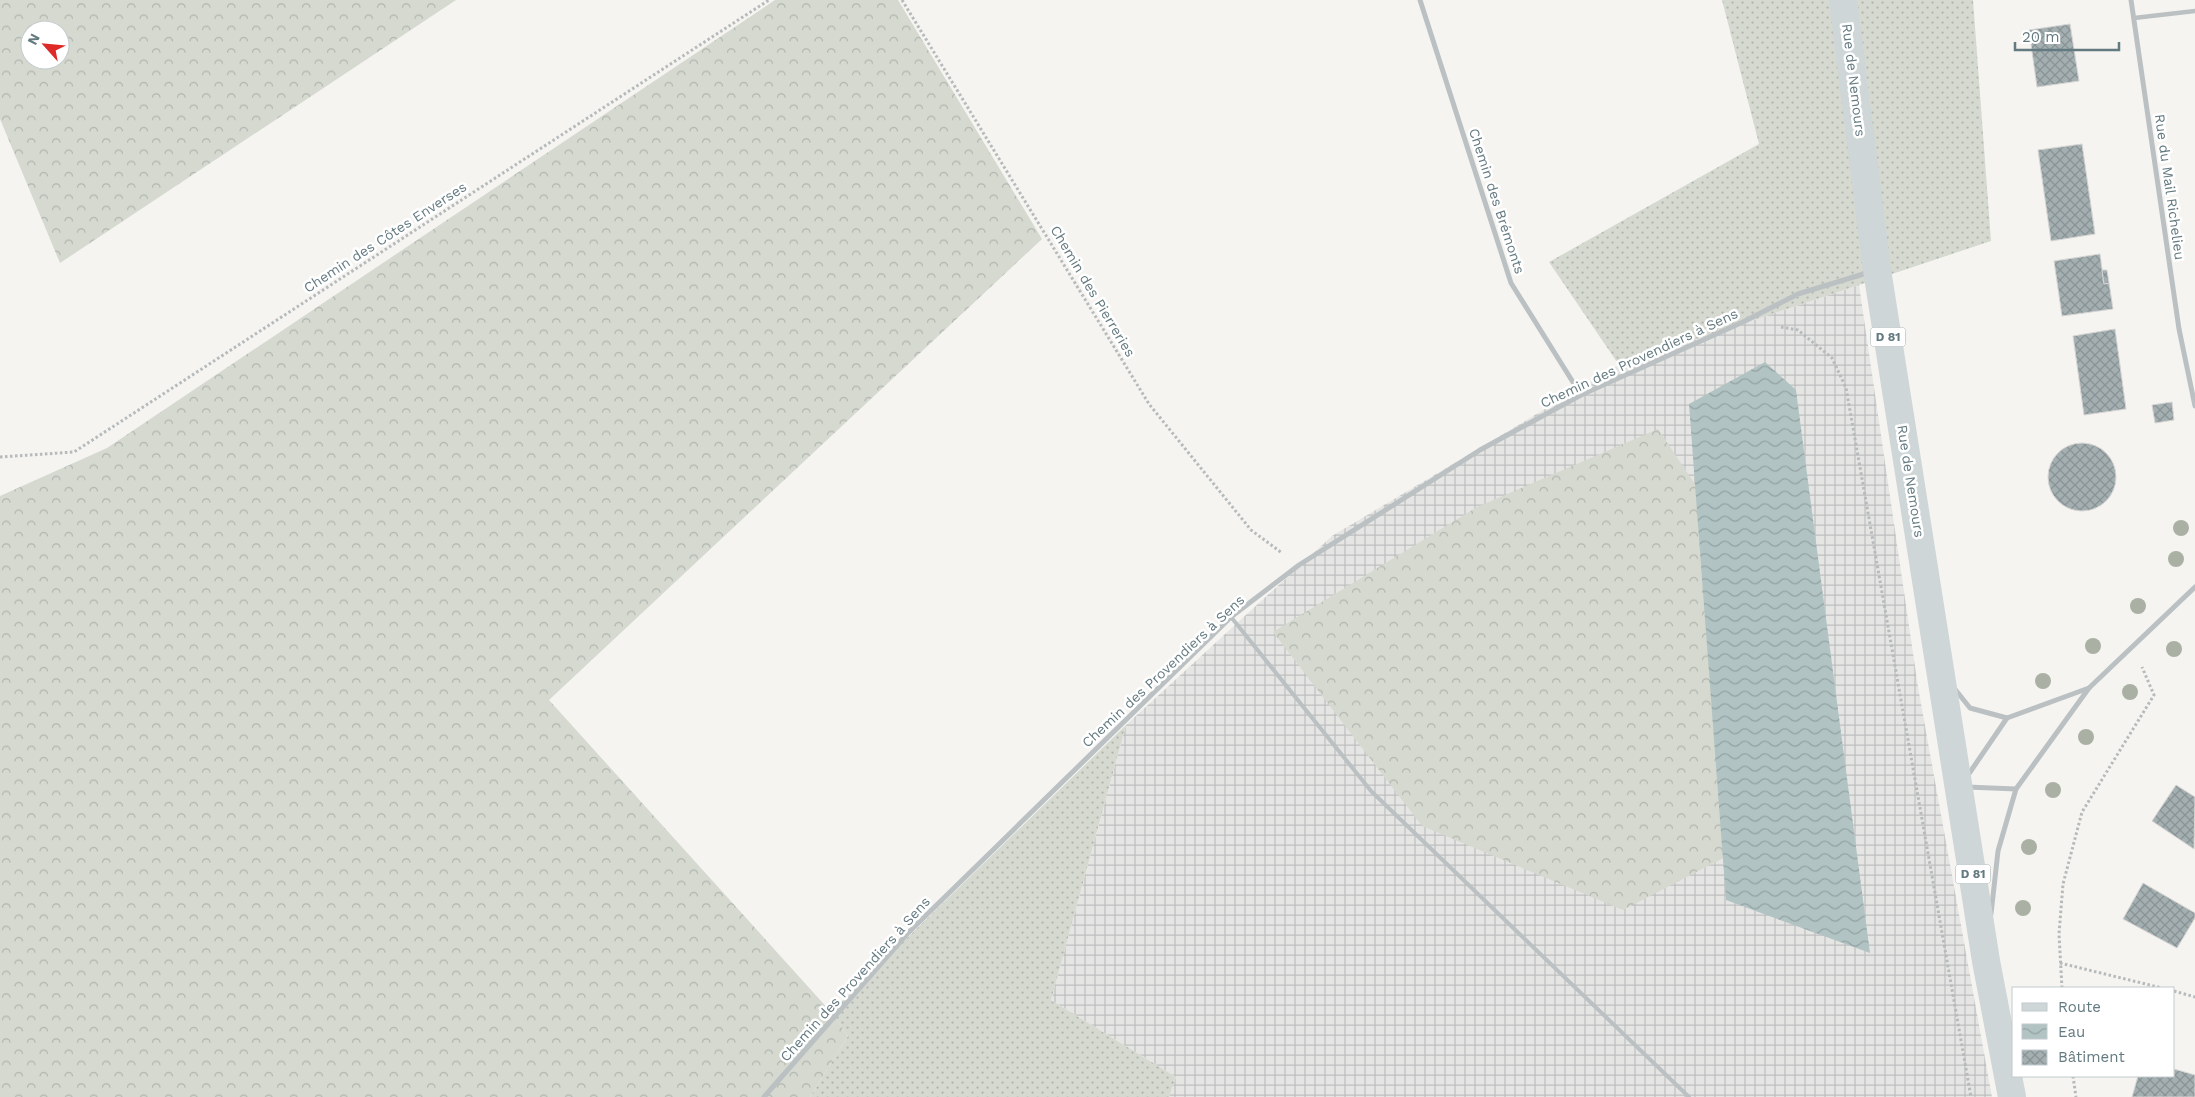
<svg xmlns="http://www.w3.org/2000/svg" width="2195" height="1097" font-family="'Work Sans',sans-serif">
<defs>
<pattern id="industrial-grid" width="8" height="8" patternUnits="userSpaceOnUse" patternTransform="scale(1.25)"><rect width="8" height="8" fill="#e5e5e4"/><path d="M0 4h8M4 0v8" fill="none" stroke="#bdbfbe"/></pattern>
<pattern id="grass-dots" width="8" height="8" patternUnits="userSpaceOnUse" patternTransform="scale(1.25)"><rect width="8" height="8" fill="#d5d9d0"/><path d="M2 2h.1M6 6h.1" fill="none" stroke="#b0b5ae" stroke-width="1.8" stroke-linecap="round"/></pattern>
<pattern id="forest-crowns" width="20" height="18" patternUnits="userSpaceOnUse" patternTransform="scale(1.25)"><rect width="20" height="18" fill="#d5d9d0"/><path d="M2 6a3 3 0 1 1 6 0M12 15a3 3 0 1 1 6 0" fill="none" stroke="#b0b5ae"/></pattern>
<pattern id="water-waves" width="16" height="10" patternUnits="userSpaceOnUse" patternTransform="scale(1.25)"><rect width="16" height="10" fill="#b1c3c3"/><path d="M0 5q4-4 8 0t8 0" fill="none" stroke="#94a3a4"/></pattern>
<pattern id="building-cross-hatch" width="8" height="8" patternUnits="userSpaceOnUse" patternTransform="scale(1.25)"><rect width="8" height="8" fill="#a4afb2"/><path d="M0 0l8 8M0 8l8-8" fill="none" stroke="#899396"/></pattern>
</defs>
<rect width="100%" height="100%" fill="#f5f4f1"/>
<polygon fill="url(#industrial-grid)" points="1859,285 1918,687 1992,1097 1169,1097 1176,1077 1051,1000 1126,725 1332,536 1619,365"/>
<g fill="url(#grass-dots)">
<polygon points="1722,0 1973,0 1991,241 1619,365 1549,262 1759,144"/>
<polygon points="1126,725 1051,1000 1176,1077 1169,1097 810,1097 848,1036 831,1012"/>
</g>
<g fill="url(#forest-crowns)" fill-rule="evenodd">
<path d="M0,0H456L60,263L0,119ZM30,30H60V60H30Z"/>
<polygon points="775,0 898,0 1042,239 549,700 831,1012 848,1036 810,1097 0,1097 0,496 107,448"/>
<polygon points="1658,429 1733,541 1762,838 1623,910 1422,826 1273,632 1477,507"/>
</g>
<polygon fill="url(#water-waves)" points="1765,362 1796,390 1870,953 1726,900 1689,404"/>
<g fill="url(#building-cross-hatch)" stroke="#d6d5d3">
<polygon points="2070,24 2079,81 2037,87 2029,30"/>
<polygon points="2082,144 2095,234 2051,241 2038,150"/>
<polygon points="2100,254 2104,284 2109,283 2113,309 2062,316 2054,261"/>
<polygon points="2102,270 2107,270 2109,283 2104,284"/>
<polygon points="2115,329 2126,409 2084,415 2073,336"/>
<polygon points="2172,402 2174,420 2155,423 2152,405"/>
<circle cx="2082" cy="477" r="34"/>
<polygon points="2176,785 2195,797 2194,849 2152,821"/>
<polygon points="2143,883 2195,913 2195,918 2177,948 2123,919"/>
<polygon points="2174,1069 2195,1075 2195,1097 2132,1097 2138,1076 2174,1076"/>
</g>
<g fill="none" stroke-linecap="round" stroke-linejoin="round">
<g stroke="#b6babb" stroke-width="3" stroke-dasharray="2.5 2.5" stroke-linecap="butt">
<polyline points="902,0 1149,404 1251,530 1282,553"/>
<polyline points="1781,327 1798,330 1832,358 1846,388 1971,1097"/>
<polyline points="0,457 74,452 769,0"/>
<polyline points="2060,963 2162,988"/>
<polyline points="2062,988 2059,934 2063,884 2082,812 2154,695 2142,667"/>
<polyline points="2174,991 2195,997"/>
<polyline points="2073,1076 2076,1097"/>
</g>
<polyline stroke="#bbc1c3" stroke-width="4" points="1231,617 1371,791 1689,1097"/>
<polyline stroke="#bbc1c3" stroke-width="4.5" points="2134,18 2195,11"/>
<g stroke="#bbc1c3" stroke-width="5">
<polyline points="1420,0 1511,283 1581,395"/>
<polyline points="2131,0 2179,329 2195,406"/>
<polyline points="1954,688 1970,708 2007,718 2089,688"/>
<polyline points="1966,778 2007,718"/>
<polyline points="1967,787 2016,789"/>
<polyline points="1991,914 1998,851 2016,789 2089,688 2195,587"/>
<polyline points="764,1097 907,934 1231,617 1299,565 1480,450 1581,395 1743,322 1798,294 1870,272"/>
</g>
<polyline stroke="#ced6d7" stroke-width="28" points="1843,0 1877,270 1986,961 2012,1097"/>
</g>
<g fill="#aab0a3">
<circle cx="2181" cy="528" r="8"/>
<circle cx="2176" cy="559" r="8"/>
<circle cx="2138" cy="606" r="8"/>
<circle cx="2093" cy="646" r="8"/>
<circle cx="2174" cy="649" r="8"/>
<circle cx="2043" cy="681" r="8"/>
<circle cx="2130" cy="692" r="8"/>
<circle cx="2086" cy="737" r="8"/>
<circle cx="2053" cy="790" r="8"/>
<circle cx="2029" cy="847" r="8"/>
<circle cx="2023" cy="908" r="8"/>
</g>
<g text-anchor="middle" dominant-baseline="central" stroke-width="5" stroke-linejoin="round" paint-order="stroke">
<g fill="#fff" stroke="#92a2a7" stroke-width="1">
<rect x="1870.5" y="327.5" width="35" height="19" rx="4"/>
<rect x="1955.5" y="864.5" width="35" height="19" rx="4"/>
</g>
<g font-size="12" font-weight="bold" fill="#647a81">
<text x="1888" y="337">D 81</text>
<text x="1973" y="874">D 81</text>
</g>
<g font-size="14" fill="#647a81" stroke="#fff">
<text transform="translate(1854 80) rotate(83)">Rue de Nemours</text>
<text transform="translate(2170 187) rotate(82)">Rue du Mail Richelieu</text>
<text transform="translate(1497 201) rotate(72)">Chemin des Brémonts</text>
<text transform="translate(385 237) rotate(-33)">Chemin des Côtes Enverses</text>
<text transform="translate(1093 291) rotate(59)">Chemin des Pierreries</text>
<text transform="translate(1639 358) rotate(-25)">Chemin des Provendiers à Sens</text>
<text transform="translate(1911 481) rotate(81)">Rue de Nemours</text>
<text transform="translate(1163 671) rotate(-43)">Chemin des Provendiers à Sens</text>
<text transform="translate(855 979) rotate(-48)">Chemin des Provendiers à Sens</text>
</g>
</g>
<rect x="2012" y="987" width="162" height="90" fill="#ffffff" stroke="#c1cacd"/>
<rect x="2022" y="1003" width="25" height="8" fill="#ced6d7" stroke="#c1cacd"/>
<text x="2058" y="1012" font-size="15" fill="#647a81">Route</text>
<rect x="2022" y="1024" width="25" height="15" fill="url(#water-waves)" stroke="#c1cacd"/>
<text x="2058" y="1037" font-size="15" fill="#647a81">Eau</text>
<rect x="2022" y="1050" width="25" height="15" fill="url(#building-cross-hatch)" stroke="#c1cacd"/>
<text x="2058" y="1062" font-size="15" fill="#647a81">Bâtiment</text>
<g transform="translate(45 45) rotate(297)"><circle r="24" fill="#ffffff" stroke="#c1cacd"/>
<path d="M0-4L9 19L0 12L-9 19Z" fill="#dd2a28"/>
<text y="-8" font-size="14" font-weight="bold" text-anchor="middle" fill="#647a81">N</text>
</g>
<path d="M2015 42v8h104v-8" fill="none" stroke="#647a81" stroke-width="2.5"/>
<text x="2022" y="42" font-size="15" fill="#647a81" stroke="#ffffff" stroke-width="4" paint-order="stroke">20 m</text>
</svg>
